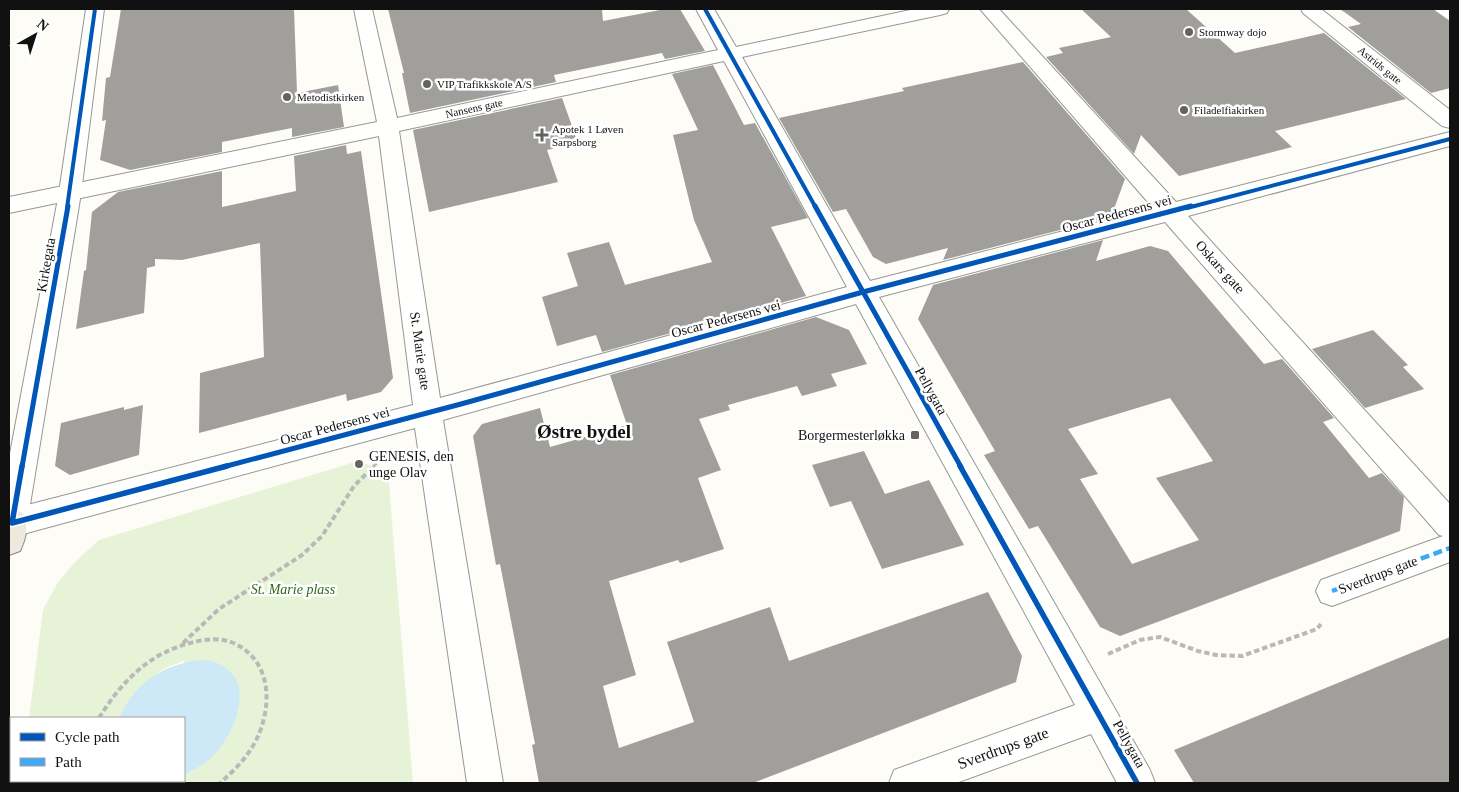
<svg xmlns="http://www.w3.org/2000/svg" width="1459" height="792" font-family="Georgia,serif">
<rect width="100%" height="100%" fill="#fdfcf7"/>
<polygon fill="#e7f3d7" points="358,461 388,472 413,783 20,783 21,781 184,781 184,775 194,770 184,661 165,668 147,681 120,718 29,718 43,610 58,582 76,561 99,540"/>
<path fill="#cde8f7" d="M202,660C207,660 213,661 217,663C258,680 235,733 213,756C205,764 194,770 184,775V718H120C133,683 166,663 202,660Z"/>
<g fill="#a19f9c" fill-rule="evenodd">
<polygon points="121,9 294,9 297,93 338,85 344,127 292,137 292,128 222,142 222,152 130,170 100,160 106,120 102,121 106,78 110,77"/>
<polygon points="388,9 602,9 603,21 665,9 680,9 705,51 665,59 662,53 554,75 556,82 410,113 402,73 404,73"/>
<polygon points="1081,9 1186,9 1235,53 1324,33 1406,99 1275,131 1292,147 1179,176 1141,135 1134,154 1046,57 1063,53 1059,48 1111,37"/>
<polygon points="1340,9 1433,9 1450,21 1450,88 1431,93 1348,27 1361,24"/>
<polygon points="1023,62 1125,179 1111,217 943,260 948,248 886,264 873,257 846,209 833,212 779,118 904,91 902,88"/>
<polygon points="713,65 744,125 755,123 808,218 771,227 806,296 602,352 596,335 557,346 542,297 578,286 567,253 609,242 625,285 712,262 694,220 673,135 698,130 672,74"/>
<polygon points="562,98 578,143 547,150 558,182 429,212 413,130"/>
<polygon points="346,145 347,154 361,151 386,328 393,378 381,392 347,401 346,394 199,433 200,373 264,357 260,243 182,260 155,259 155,266 147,268 144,313 76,329 84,271 86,270 92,212 118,192 222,171 222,207 296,191 294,156"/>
<path d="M1103,240L1096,261L1150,246L1168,251L1264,364L1282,359L1334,418L1323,422L1369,478L1382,473L1404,497L1400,531L1120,636L1100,627L1038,526L1029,529L984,455L995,451L918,319L933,285ZM1170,398L1213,461L1156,478L1199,540L1132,564L1080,479L1098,474L1068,429Z"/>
<polygon points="816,317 849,330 867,364 831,374 837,386 802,396 797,386 728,405 730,410 699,419 721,470 698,478 724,549 680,563 678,560 609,581 636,675 603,686 619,748 694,722 667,642 770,607 789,661 988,592 1022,656 1016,682 753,783 539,783 532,745 535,744 500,564 496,565 473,436 482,424 540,408 550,447 627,425 610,375"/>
<polygon points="1373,330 1408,365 1403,367 1424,389 1365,408 1312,349"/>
<polygon points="143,405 139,455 70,475 55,466 61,423 124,407 124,410"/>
<polygon points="864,451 885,494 929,480 964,545 882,569 851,501 830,507 812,465"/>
<polygon points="1450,637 1450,783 1194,783 1174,750"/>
</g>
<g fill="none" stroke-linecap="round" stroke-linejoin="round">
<g stroke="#979795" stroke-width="2">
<g id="minor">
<path d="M354,9H372L397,118L718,50L696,9H714L736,47L915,9H949L947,13L940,15L742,57L870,281L1153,208L980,9H999L1176,202L1450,132V146L1188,216L1450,504V562L1332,606L1321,602L1316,591L1321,580L1443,536L1439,535L1165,222L879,297L1150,770L1155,783H1117L1091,734L956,783H889L894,770L1075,705L856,304L443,420L503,783H467L415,428L12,537L9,536V510L12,509L413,405L379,136L9,213V197L377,122ZM724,61L847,287L440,398L399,131Z"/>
<polygon points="1301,9 1321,9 1450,110 1450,128 1442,126 1303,13"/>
</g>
</g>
<g stroke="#979795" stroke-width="2">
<polygon id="tertiary" points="86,9 104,9 81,193 27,523 23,533 12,537 9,536 9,459 59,193"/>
</g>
<g stroke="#858482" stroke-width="2">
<path id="primary" d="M12,509L23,513C29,526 26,538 20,551L9,555V510Z"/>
</g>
<polyline stroke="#b9b9b8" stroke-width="3" stroke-dasharray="5 2.5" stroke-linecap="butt" points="373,467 379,461"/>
<g stroke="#b9b9b8" stroke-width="4" stroke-dasharray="5.5 3" stroke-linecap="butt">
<polyline points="183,643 219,609 302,555 322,536 354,486 374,466"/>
<polyline points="1108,654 1140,640 1160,637 1198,651 1216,655 1242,656 1317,629 1321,624"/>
<path d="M99,718C122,681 150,652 194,642C205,639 220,638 231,642C276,660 273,715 251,749C243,762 231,773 220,783"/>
<polyline points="97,781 98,783"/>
</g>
<use href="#minor" fill="#fffffe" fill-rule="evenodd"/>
<use href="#tertiary" fill="#fffffe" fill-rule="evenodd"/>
<use href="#primary" fill="#ede9dc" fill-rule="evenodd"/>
<polyline stroke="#3fa9f5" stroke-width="4.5" stroke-dasharray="9 4.5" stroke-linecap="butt" points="1332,591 1450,548"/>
<g stroke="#fff" stroke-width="6">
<g id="cycleway-far2">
<polyline points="705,9 816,208"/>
<polyline points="67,208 95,9"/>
<polyline points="1187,208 1450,139"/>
</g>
</g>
<g stroke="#fff" stroke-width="8">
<g id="cycleway-far1">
<polyline points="815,206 961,467"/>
<polyline points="22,467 68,206"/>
<polyline points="223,467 461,404 863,292 1191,206"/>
</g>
</g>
<g stroke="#fff" stroke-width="9">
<g id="cycleway">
<polyline points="22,466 12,523 227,466"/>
<polyline points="960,466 1137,783"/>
</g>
</g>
<use href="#cycleway-far2" stroke="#0057b8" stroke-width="4"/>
<use href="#cycleway-far1" stroke="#0057b8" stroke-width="5"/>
<use href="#cycleway" stroke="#0057b8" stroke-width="5.5"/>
</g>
<g fill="#646362" stroke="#fff" stroke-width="2">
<circle cx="1189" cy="32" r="5"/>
<circle cx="427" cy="84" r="5"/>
<circle cx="287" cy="97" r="5"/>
<circle cx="1184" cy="110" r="5"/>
<path d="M539.5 127.5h5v5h5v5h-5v5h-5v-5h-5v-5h5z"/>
<rect x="910" y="430" width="10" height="10" rx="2.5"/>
<circle cx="359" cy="464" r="5"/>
</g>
<g text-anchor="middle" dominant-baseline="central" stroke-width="5" stroke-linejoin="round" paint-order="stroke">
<g font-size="11" fill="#111" stroke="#fff" text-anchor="start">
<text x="1199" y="32">Stormway dojo</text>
<text x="437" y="84">VIP Trafikkskole A/S</text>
<text x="297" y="97">Metodistkirken</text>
<text x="1194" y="110">Filadelfiakirken</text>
<text x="552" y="129">Apotek 1 Løven<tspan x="552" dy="13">Sarpsborg</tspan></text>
</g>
<g font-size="11" fill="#111" stroke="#fff">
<text transform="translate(1380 65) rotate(39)">Astrids gate</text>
<text transform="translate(474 108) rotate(-12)">Nansens gate</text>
</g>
<g font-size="14" fill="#111" stroke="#fff">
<text transform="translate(1117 214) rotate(-15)">Oscar Pedersens vei</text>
<text transform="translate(46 265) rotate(-80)">Kirkegata</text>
<text transform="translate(1220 267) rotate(48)">Oskars gate</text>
<text transform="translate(726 319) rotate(-15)">Oscar Pedersens vei</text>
<text transform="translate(420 351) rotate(82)">St. Marie gate</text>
<text transform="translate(931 391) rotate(61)">Pellygata</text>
<text transform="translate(335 426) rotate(-15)">Oscar Pedersens vei</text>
<text transform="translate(1378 575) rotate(-21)">Sverdrups gate</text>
<text transform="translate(1129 744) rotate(61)">Pellygata</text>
</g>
<g font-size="14" fill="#111" stroke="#fff" text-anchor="end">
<text x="905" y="435">Borgermesterløkka</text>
<text x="369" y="456" text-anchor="start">GENESIS, den<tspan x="369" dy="16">unge Olav</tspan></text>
</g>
<g font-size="14" font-style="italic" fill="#2f6b1f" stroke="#fff">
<text x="293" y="589">St. Marie plass</text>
</g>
<g font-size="16" fill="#111" stroke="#fff">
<text transform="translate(1003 748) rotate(-20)">Sverdrups gate</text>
</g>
<g font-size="19" font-weight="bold" fill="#111" stroke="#fff">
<text x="584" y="431">Østre bydel</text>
</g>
</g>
<rect width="1459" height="792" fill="none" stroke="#111111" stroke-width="20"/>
<rect x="10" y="717" width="175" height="65" fill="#ffffff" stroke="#a0a0a0"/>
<rect x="20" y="733" width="25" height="8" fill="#0057b8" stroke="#a0a0a0"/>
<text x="55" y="742" font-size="15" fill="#111111">Cycle path</text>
<rect x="20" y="758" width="25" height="8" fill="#3fa9f5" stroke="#a0a0a0"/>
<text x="55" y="767" font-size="15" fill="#111111">Path</text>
<g transform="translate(35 35) rotate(39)" stroke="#ffffff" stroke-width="4" paint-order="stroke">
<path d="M0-4L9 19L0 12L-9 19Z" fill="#111111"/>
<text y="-8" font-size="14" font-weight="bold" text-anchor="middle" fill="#111111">N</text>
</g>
</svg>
